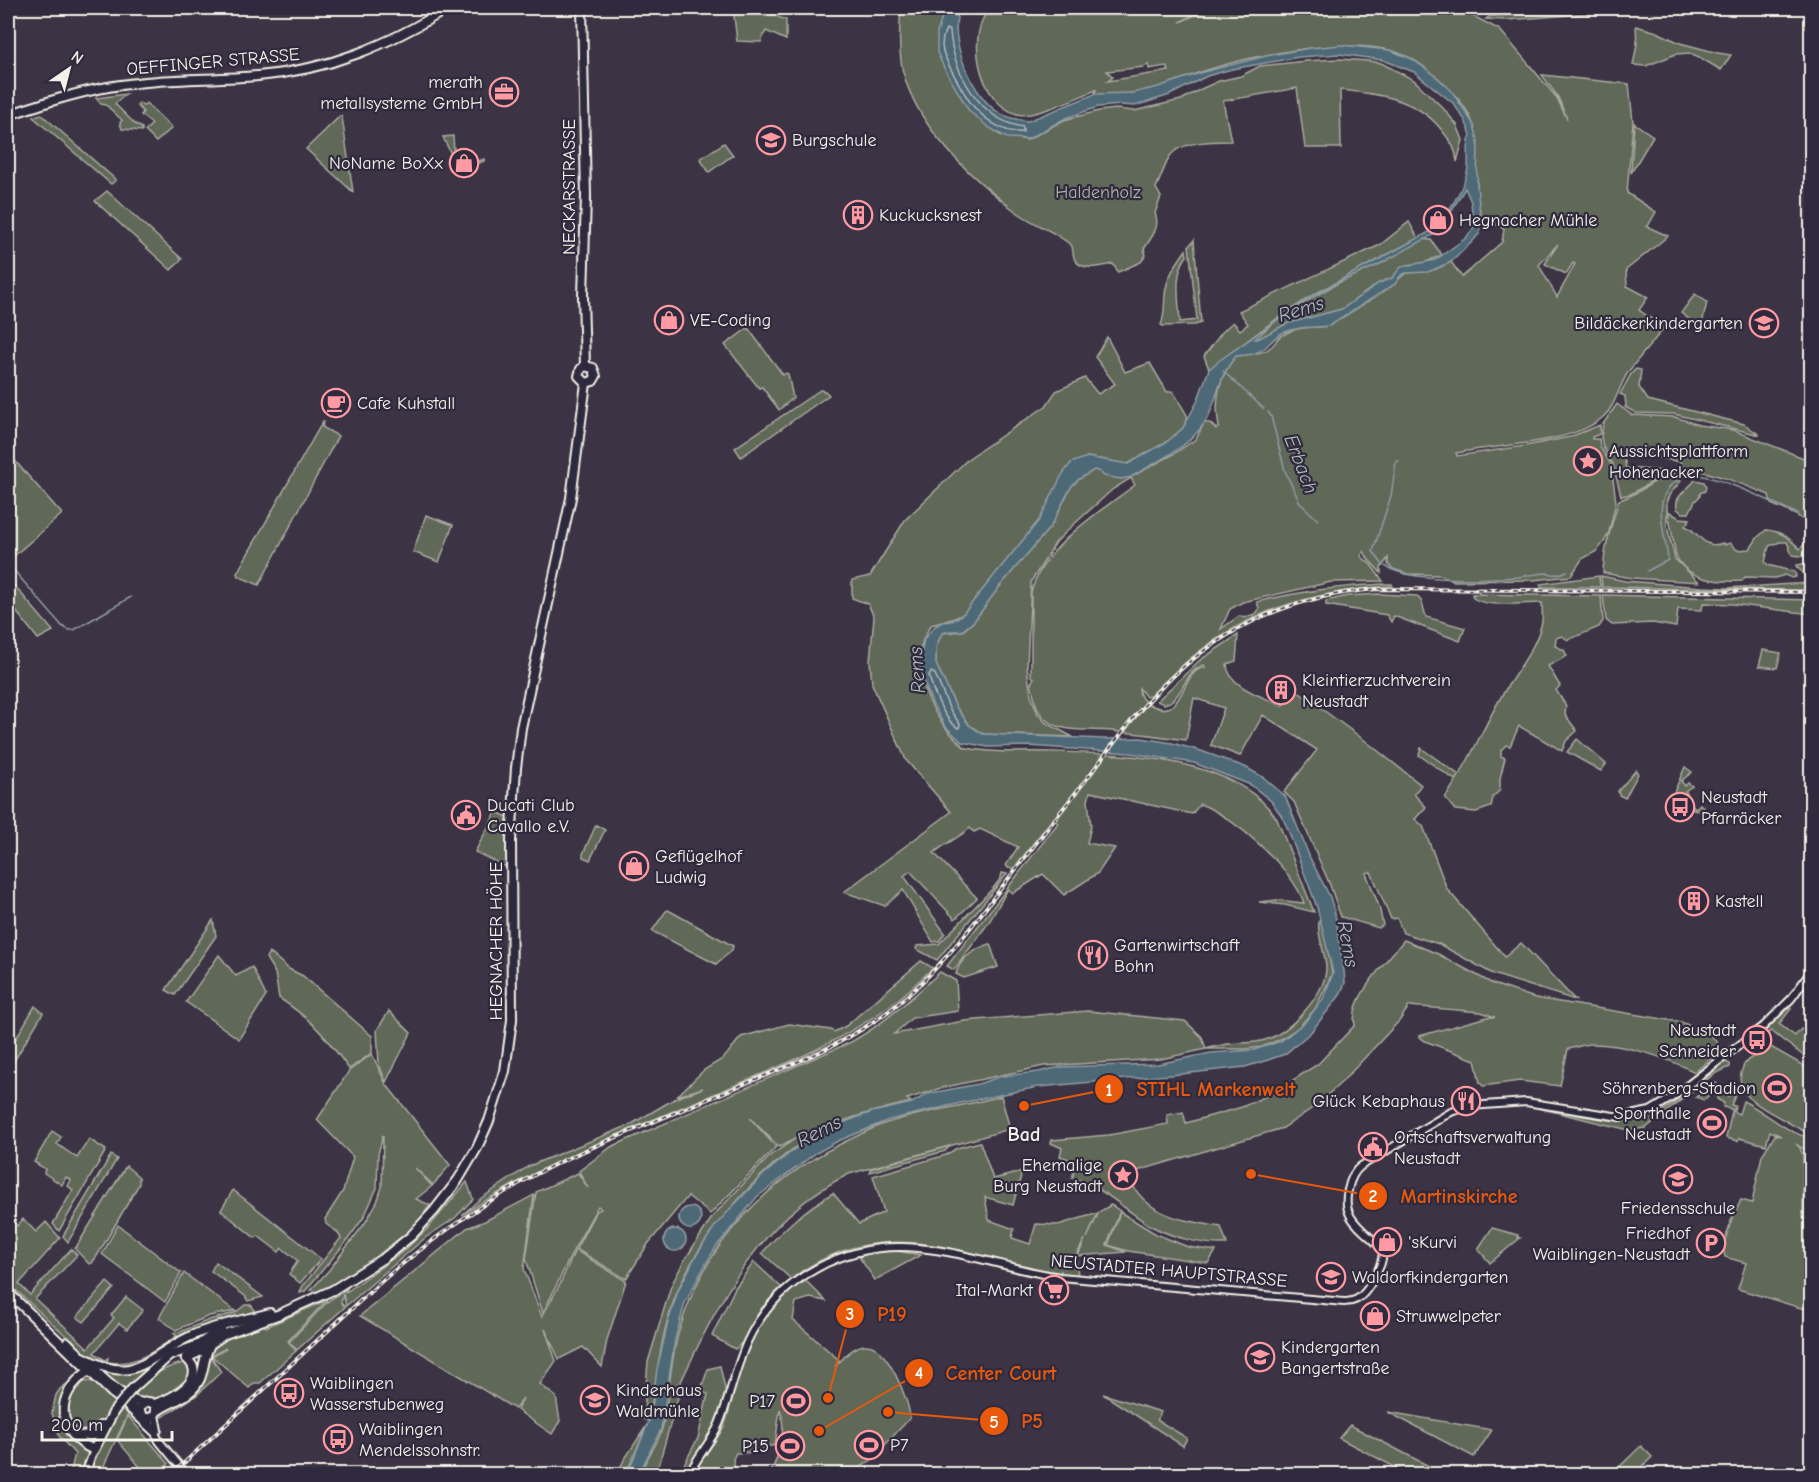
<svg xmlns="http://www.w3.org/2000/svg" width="1819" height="1482" font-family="'Comic Neue',sans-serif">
<rect width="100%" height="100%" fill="#3c3344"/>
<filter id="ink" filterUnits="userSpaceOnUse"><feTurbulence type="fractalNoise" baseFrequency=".0167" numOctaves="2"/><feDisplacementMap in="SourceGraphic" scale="12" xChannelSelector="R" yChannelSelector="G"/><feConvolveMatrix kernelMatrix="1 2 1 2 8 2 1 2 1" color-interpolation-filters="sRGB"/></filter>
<g filter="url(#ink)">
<g fill="#606759" stroke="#aaaca0" stroke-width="1.5" fill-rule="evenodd">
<polygon points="733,8 755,8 786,20 786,40 766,31 761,42 737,41"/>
<path d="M901,8H944L940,28L973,113L1000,135L1027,140L1064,120L1099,111L1116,109L1134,111L1181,100L1201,89L1219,81L1241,76L1260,66L1306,61L1338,59L1369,61L1381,63L1414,80L1443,108L1457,125L1463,140L1457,162C1456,149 1451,142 1444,133C1419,98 1379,94 1340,90L1341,148H1305L1297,88L1223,101L1231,141C1214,141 1181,141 1170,156C1166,162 1160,180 1156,188L1161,197L1155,213C1161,227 1151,238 1144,249L1146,255L1141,262L1118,272L1113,264C1102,266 1083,272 1075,260C1073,257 1073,251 1072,246C1055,231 1032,224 1014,210C969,176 918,129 903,72C898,50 899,29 901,8Z"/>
<path d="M990,8H1206L1180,22L1210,8H1458L1500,30L1557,98L1567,119L1558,97L1542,75L1629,84L1633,122L1627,193L1656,212L1648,226H1646L1668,236L1626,270L1627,286L1648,297L1639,310L1664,328C1653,342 1640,356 1629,371C1619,384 1616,407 1602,418C1570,445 1497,444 1456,453L1457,456L1525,446L1570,437L1600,425V434L1592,437V439H1599L1600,447L1611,464L1616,502L1609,532L1604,542L1597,551L1582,559L1571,576L1533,580L1454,581L1441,575L1408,574L1393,569L1388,564V558L1381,568V573L1368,559L1364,551L1361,556L1371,565L1383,581L1331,582L1243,602L1230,609L1221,629L1239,616L1245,618L1257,613L1259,608L1257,602C1300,591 1340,586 1384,584H1392L1393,586C1289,593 1222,620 1150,696L1146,697L1139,688C1139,696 1142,700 1149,704C1186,724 1179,671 1205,667L1204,665C1183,671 1184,700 1164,704L1157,701L1200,660L1238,635L1236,661L1227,664C1227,687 1265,697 1282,706L1293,688L1363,739L1421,785L1414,794L1426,807L1415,819L1423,826L1447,889L1505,957L1521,943L1575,1000L1493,974L1439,944L1403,933L1397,918L1391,919L1371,872L1366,873L1379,906L1383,925L1379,928L1341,917L1330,885L1294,802L1284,792L1317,750L1263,715L1240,756L1211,745L1224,708L1194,698L1186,740C1161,736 1136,733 1111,731C1090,729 1060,734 1044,718C1035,710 1034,694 1031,683L1034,678L1031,676V593C1042,547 1099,512 1135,485L1131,478L1113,489L1071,527L1056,542L1031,582L1027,666L1031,696L1038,714L1046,723L1073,737L983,734L969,725L956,707L936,664V647L942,633L963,631L974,621L1000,586L1051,526L1071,487L1079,479L1094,470L1131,477L1172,455L1196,439L1204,423H1210L1216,429L1219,427C1214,400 1218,377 1236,356C1253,354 1269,355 1278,338C1300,324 1306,329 1329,326L1395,284C1407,267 1412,275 1429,271C1436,270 1444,265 1451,262L1462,277L1502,242L1504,229L1481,216C1479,206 1477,195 1477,185C1476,167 1480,148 1475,130C1470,110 1454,93 1439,79C1424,66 1408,54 1389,50C1335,38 1253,55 1201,72C1178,80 1155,91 1131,93C1119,95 1107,94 1095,94L1096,90C1080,96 1032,119 1017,114C979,103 965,35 990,8ZM1148,64L1149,69L1166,66L1169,71L1108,81L1113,77L1107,71L1144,67ZM1558,244L1545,264L1566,274L1573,263L1575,264L1557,297L1539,265Z"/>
<polygon points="1608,8 1608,12 1507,20 1486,19 1490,16"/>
<polygon points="1636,26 1657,32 1680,43 1718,53 1731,55 1721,70 1699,57 1689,53 1676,54 1646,66 1633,65 1637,44"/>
<polygon points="126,94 115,104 135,124 142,128 142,131 122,129 120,123 122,120 106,105 101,104 96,98"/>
<polygon points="139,103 143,106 146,103 172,128 156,142 145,131 152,124 141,115 143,112 137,105"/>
<polygon points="41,114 116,180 111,184 33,117"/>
<polygon points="340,116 342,117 353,192 306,149"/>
<polygon points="1634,123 1653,136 1631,173"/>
<polygon points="453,136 454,152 461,167 484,159 484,161 459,171 443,137"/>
<polygon points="724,143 733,155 709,172 700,159"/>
<polygon points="107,191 182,259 171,270 95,201"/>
<polygon points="1409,222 1418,238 1313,295 1275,320 1209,369 1204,356 1223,331 1233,322 1240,330 1248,324 1239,311 1380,245"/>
<polygon points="1422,239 1431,240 1442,255 1424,263 1407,265 1392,278 1379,283 1342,309 1286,324 1258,339 1254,339 1277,320 1315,296 1338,283 1378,265"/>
<path d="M1194,240L1201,323L1194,325L1163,326L1161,325C1165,315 1164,305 1165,295C1166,278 1176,264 1186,250L1187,256C1173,273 1179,301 1180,322L1197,320L1189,246Z"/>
<polygon points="1695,294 1707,302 1701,328 1681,313"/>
<polygon points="748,328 783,375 786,373 788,374 793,398 779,410 762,387 759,388 725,345"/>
<path d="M1107,337L1125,372L1150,363L1167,392L1173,391L1188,417L1183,428L1168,441L1128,464L1087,457L1051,499L1040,519L1025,538L963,614C952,621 943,621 931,625C925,635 920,643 920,655C919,686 934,719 957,740C960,743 963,747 967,748C996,754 1025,751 1054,752C1122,754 1236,756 1277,819L1314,912L1285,905L1259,902L1277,900L1304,903C1292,868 1233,816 1200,804L1192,814L1090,792L1088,801L1091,826L1087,843L1115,848L1098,873L1064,895L1043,874L1013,893L1008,889L989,922L954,970L947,966L1058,823L1052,819L1014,868H1008L1006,865L1018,847L980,829L974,832L970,828C959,838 945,843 934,853L977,898L955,919L910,871L904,876L945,933L939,941L933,942L903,890L885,906L844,892L951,812L906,760L872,684L870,661L874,617L868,604L852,598V580L870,576L905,520L969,458L1046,406L1056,391L1085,378L1098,394L1115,384L1095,357Z"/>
<polygon points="1636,369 1641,370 1639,387 1648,400 1744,424 1760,435 1674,414 1636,413 1625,407 1626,406 1625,396 1620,394 1631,374"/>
<polygon points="820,390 825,391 829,395 741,457 735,448"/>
<path d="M1617,404L1632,415L1675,417L1699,425L1733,430L1811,461V533C1809,517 1784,510 1771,504L1769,495C1740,483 1712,472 1681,467V462L1626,452H1623L1626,468L1667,471L1676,469L1678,470L1662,476L1631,494L1621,496L1613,464L1603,447L1601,437L1603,424Z"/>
<polygon points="323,421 324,421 322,427 338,436 259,585 238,576 237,573"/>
<polygon points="8,453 62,514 8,561"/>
<path d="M1677,473L1681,481L1670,494L1667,500V526L1675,559L1699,582L1632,578L1603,573C1604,547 1612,524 1619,500C1640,495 1657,475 1677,473Z"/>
<path d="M1695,480L1704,482L1706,486L1705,491L1700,493V496L1695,501L1689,513H1683L1677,509C1674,495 1688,490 1695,480Z"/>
<path d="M1668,511L1679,518L1690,519L1685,526C1699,531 1703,551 1723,543L1724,545L1730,543L1737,550L1750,549L1758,537L1766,530C1782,531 1789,538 1800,549L1811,536V578C1805,578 1803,570 1797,568L1796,565L1810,563V557L1792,555L1787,542H1780L1769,546L1765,562L1768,565L1795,572L1796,577L1792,578L1785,575L1775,578L1745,577L1742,581C1718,582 1688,581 1676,556Z"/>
<polygon points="426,515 453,525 439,562 413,552"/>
<polygon points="1599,576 1600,587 1541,587 1540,584"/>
<polygon points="1601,576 1625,581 1702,587 1726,588 1811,583 1811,590 1602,587"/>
<polygon points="8,578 53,631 38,639 8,601"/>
<polygon points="1379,594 1417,596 1422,602 1426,617 1465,628 1460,641 1394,616 1391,622 1387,615 1326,605 1326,601 1348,596"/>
<path d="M1472,594L1601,596L1603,621L1599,627L1568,640L1562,636L1556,638L1555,646L1564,650L1567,656L1548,666L1560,686L1556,690L1566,706L1565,715L1577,731L1566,741L1562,751L1519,726L1510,746L1506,745L1501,750V756L1505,758L1500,778V790L1493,797L1491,807L1476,812L1455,810L1445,798C1469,764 1483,727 1504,692C1518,669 1536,648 1542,622C1543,616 1542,609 1542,603C1524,603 1487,608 1473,598Z"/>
<polygon points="1603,595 1811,600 1811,614 1732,604 1703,603 1702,610 1678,609 1676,627 1653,623 1612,625 1606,620"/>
<polygon points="1763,650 1781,653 1777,668 1759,666"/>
<polygon points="1577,739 1606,764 1601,771 1567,752"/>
<polygon points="1421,748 1459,775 1455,780 1419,755"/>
<polygon points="1685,767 1692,772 1681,781 1685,786 1688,783 1692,786 1685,791 1687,793 1682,798 1696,808 1700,804 1703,807 1701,812 1674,801 1672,797"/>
<polygon points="1636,770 1638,774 1625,798 1619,795 1618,791"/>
<polygon points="496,812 508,817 506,867 475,852"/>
<polygon points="596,825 605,830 590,860 583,857 583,854"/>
<polygon points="1002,873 1007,874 937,960 916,949 917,946 939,944 994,887 1001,878"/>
<polygon points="668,910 733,946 732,950 716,964 652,931 666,911"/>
<polygon points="213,920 216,936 175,995 166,990"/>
<path d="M1319,921L1323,922L1332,973L1328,983L1315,1009L1298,1028L1281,1039L1262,1047L1245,1049H1206L1161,1059L1044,1066L941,1088L907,1099L911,1102C883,1109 855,1115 829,1127C799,1142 772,1164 749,1188C711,1229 682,1267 667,1322C658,1355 656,1388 648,1421L641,1418L644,1411L648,1362L671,1286L684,1261L713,1216L728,1200L771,1155L804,1133L779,1147L750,1118L776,1147L710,1214L688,1196L648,1244L626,1279L576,1249L596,1211L601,1209L598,1206L574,1249L543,1313L526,1259L536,1192L578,1173L588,1188L579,1171L611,1147L851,1042C885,1023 912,998 940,972L956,981L958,1011L912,1018L894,1034L964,1021L1088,1011L1185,1021L1202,1037L1206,1049C1213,1047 1221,1045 1228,1044C1241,1042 1253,1044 1265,1040C1289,1033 1324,996 1326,970C1327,954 1316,937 1319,921Z"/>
<path d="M1404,940L1438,954L1493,984L1535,998L1681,1022C1694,1028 1717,1034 1721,1050L1695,1072C1665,1057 1625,1044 1591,1044C1584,1044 1575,1048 1568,1049L1560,1086L1520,1081L1483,1086L1480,1083L1475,1060L1425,1041L1419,1036L1487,1017H1495L1481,1012L1409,1006L1400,1020L1343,1081L1314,1107L1283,1128L1127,1174C1144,1216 1181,1220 1221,1227L1227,1244C1202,1245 1174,1238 1151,1226C1131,1214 1113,1197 1093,1186C1087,1182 1079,1180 1072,1178L1077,1162L1060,1156L1062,1148L1051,1143L1052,1140L1109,1135L1168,1124L1167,1115L1183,1112L1186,1123L1242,1107L1273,1093L1318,1064L1355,1025C1348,999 1388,960 1404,940Z"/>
<path d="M990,944L998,967L964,978L956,974C960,957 975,949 990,944Z"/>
<path d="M269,952L289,969L303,976L372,1036V1053L349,1069C326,1037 314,1021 279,998L275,973L266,958Z"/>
<polygon points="219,955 236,976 252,967 266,996 239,1039 186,1002"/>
<path d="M921,961L933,968C918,981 904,996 888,1007C843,1040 789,1063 738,1084C644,1124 548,1159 462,1215L480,1199L529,1166L630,1125L676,1098L703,1088L677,1096L704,1070L724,1058L741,1037L789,1024L831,1030L834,1032L846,1026Z"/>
<polygon points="35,1006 43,1013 8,1071 8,1052"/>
<polygon points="1790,1007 1791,1009 1779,1024 1795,1036 1801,1029 1811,1037 1805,1044 1808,1052 1805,1057 1771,1031 1749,1049 1747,1048"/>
<polygon points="389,1011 411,1033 386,1082 379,1064 377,1030"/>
<path d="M1769,1046L1811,1070V1134C1801,1131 1792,1124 1782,1119C1763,1108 1729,1094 1744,1065C1750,1054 1763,1055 1769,1046Z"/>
<path d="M372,1054L386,1084L450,1165L433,1185L415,1168L432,1186L416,1199L430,1205C405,1246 361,1269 320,1293L311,1290L329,1270L365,1223L377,1202L382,1187L383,1135L378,1154L377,1188L364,1217L346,1242L305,1291L300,1293L302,1287L341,1238L337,1232L326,1224L325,1219L343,1191L353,1157L317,1120L349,1071Z"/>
<path d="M1725,1062L1730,1064V1067L1714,1074L1646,1128L1629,1130L1534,1107C1574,1112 1624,1132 1662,1111C1685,1098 1705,1078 1725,1062Z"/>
<polygon points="1715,1083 1717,1084 1715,1087 1728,1096 1731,1093 1735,1096 1731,1105 1735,1106 1734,1110 1723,1107 1724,1103 1717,1099 1717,1097 1711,1093 1704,1100 1696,1097"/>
<path d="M1001,1096L1010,1129L849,1174C760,1217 719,1300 679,1386L681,1387L656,1474H640C645,1459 657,1446 662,1429C670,1397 669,1365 679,1331C705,1240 771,1175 857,1136C865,1132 873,1128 881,1125C920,1111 962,1107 1001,1096Z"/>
<path d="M1743,1101C1765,1111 1787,1134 1811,1138V1151L1808,1152L1796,1144L1800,1148L1803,1155V1218L1811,1221V1311L1738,1289L1746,1263L1725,1257L1723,1247L1731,1221L1741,1200L1752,1203L1762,1155L1775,1135L1781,1136L1770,1131L1766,1145L1739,1138L1738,1141L1726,1138L1732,1111L1739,1114Z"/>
<polygon points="52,1131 61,1137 57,1144 77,1158 89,1139 106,1150 59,1231 53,1224 73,1190 68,1186 71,1180 66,1177 62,1185 44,1173 45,1169 34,1162"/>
<path d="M980,1142L993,1179L1022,1172L1013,1205L985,1197L989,1220L1014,1229L1012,1238L1030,1244L1036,1224L1058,1225L1098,1213L1087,1238L1099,1212L1111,1205L1120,1211L1107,1245L1126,1252L1078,1256L1085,1239L1076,1256L1078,1276L1061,1274V1270L1060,1274C964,1256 880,1210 791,1279L762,1253C785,1227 803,1211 833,1193L859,1224L884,1212L873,1176L946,1155L957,1148Z"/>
<polygon points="950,1146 945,1151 870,1172 870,1169"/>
<polygon points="111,1155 117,1159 68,1242 63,1236"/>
<polygon points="126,1166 139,1177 139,1184 97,1256 92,1263 89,1264 75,1249"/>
<polygon points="467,1182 473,1199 455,1218 425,1238 346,1306 343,1294 341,1303 345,1307 297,1350 289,1342 328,1301 347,1289 345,1293 405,1250 429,1227"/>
<polygon points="233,1190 321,1259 300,1283 289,1274 298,1261 282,1248 279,1252 258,1236 255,1238 221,1210"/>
<polygon points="534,1195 524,1269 542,1317 560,1284 575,1250 626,1281 607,1340 602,1367 583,1347 559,1359 545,1329 556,1361 540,1384 556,1397 560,1421 552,1434 517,1410 523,1398 515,1409 360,1316 467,1228 485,1221"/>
<polygon points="1120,1212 1156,1234 1188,1247 1216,1251 1208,1263 1128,1251 1108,1245"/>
<path d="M8,1217L17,1226L23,1219L36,1232L46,1222L60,1238L19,1284L30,1295L71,1249L77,1255L35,1299L88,1348L114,1318L111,1315L126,1297L143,1310L127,1329L119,1323L94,1353L105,1360L108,1358L107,1362C137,1366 153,1351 177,1336L173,1333L180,1332L209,1320L235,1313L245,1305H251L254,1309V1313L213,1325L137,1366H107L88,1356L8,1283Z"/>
<polygon points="118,1225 181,1273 165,1302 102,1254"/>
<polygon points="1492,1228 1518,1235 1518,1238 1520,1238 1490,1263 1478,1249"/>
<polygon points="897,1251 921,1255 875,1280 859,1257 875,1252"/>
<polygon points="216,1262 263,1297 248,1301 245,1296 211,1271"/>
<polygon points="754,1262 781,1287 761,1309 743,1342 735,1349 712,1336 735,1288"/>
<polygon points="184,1273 235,1311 209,1316 176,1330 159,1318"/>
<path d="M806,1281L826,1301L810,1298L796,1302L793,1320L839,1360L835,1367C843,1358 853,1346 865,1345C886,1342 910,1402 910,1418L869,1462L850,1474H770C779,1456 787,1429 780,1409L775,1445L765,1447L764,1452L736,1453L733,1459L736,1474H693C702,1456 717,1443 725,1424C729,1415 731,1399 734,1388C744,1353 759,1313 790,1290C795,1286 801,1284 806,1281Z"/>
<polygon points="107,1282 114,1288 84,1322 77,1317"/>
<polygon points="327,1300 288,1341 296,1351 260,1383 254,1383 249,1388 212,1356 226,1348 211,1356 221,1372 197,1395 161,1418 164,1410 191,1394 210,1350 221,1340 264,1324 266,1327"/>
<path d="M160,1359L123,1392L97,1368C128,1377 132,1375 160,1359Z"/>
<path d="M184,1363L193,1371C183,1395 156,1404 132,1398C147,1380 161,1367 184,1363Z"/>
<polygon points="720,1366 726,1393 715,1427 686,1474 679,1474 698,1438 708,1394 700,1392 708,1369"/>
<path d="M76,1377C63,1395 53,1418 71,1437C77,1444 83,1446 88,1454L78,1474H70L75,1454L59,1436L52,1413L56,1395L60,1389Z"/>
<path d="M91,1381L99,1385L116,1400C111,1408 98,1431 90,1434C70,1439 64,1413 69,1400C72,1393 79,1387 84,1382Z"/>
<polygon points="1103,1394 1161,1412 1157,1420 1187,1438 1183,1446"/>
<polygon points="122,1408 128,1414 100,1474 89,1474 109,1427"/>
<polygon points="1388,1412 1492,1430 1474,1457"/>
<polygon points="128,1416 169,1464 157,1474 146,1474 117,1440"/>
<polygon points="647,1425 626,1474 617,1474 624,1460"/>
<polygon points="1350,1425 1444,1474 1408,1474 1339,1438"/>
<polygon points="1641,1446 1652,1457 1636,1473 1612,1474"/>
</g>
<g fill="#4e6776" stroke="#909ea4" stroke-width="1.5" fill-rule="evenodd">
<path d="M945,8H960C946,37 973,99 1001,114C1009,118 1019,120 1028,121L1095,94L1132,93L1158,87L1203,72L1270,55L1310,48L1341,45L1389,50L1410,58L1431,72L1451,90L1474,125L1478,141L1477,185L1481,224L1479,234L1472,242L1451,262L1428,272L1406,273L1401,275L1395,284L1329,326C1313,328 1297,326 1282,333C1276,336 1272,341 1267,346C1258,354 1248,355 1236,356C1219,375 1219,393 1209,415C1194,446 1159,460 1131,477L1121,479L1104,476L1099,471L1094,470L1079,479L1071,487L1051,526L1000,586L974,621L962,631H950L942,633L936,647V664L956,707L969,725L983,734L1104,739L1141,738L1172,743L1201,751L1245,767L1263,777L1285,796L1310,858L1330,897L1335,914L1344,971L1345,983L1340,995L1311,1032L1285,1054L1268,1060L1245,1067L1181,1074L1038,1087L965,1102L889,1120L838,1141L816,1153L757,1197L716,1247L705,1265L685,1303L675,1339L661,1429L639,1474H627L651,1416L657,1369L668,1322L678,1291L694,1259L715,1226L733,1206L763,1175L796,1148L827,1129L845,1122L872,1112L912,1103L927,1094L978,1084L1002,1076L1038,1072L1060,1067L1158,1064L1211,1053L1254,1050L1281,1041L1305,1022L1323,999L1333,973L1317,907L1287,827L1281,815L1271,801L1251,785L1194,763L1130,753L1029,746L988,747L962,742L945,726L932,703L924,681L921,655L924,639L934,627L942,622L952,621L963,614L1040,519L1062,475L1071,463L1087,457L1128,464L1168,441L1183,428L1197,402L1209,369L1220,360L1313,295L1433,230C1447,216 1465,187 1468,168C1469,157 1466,144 1471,135L1465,120L1453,103L1414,72L1383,60L1339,54L1299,57L1232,69L1207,76L1170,95L1135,106L1120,105L1098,107L1066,118L1028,139L1007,138L988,127L969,111L944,68L937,52V33ZM1465,188L1471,202L1473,221V229L1466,238L1435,260L1401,267L1392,278L1379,283L1342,309L1286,324L1258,339H1255L1277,320L1315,296L1338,283L1378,265L1442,230L1450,221L1449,215Z"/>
<circle cx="690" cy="1218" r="11"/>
<circle cx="675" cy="1240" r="11"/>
</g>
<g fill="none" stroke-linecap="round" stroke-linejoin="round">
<g stroke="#b2baba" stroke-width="1.5">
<path d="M946,29L950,31C953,71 979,120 1023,127V132C1005,134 987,121 975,108C967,100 946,62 943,51C941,45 943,34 946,29Z"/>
<path d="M931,672L935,674L950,710L960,724L959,728C945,723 932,689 929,675Z"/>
</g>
<g stroke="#909ea4" stroke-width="1.5">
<polyline points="1223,371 1264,409"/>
<polyline points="1268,412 1271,416 1285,471 1300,503 1318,520"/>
<path d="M1682,476C1704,467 1775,504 1798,514"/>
<polyline points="1382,564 1373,551 1391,496 1396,462 1399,461"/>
<polyline points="10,566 62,626 69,630 74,630 131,597"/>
<path d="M1385,566C1411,583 1486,579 1518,577C1525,576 1540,573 1545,573C1555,574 1558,576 1567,571"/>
<path d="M1647,571L1668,560C1666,534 1649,497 1678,480"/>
</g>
<g stroke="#f4f1e8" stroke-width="10">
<g id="minor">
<polyline points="124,1404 154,1432"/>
<polyline points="155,1415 158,1430"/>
<polyline points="148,1418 159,1441 186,1474"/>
<polyline points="85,1474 94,1450"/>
<path d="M689,1474C697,1457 711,1442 719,1424C730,1397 735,1369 747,1342C777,1277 847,1241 918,1248C966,1252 1013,1270 1060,1277L1334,1301C1342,1302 1350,1303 1357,1299C1367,1294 1386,1261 1382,1251C1381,1247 1376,1243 1373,1240C1356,1225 1342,1214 1348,1190C1350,1180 1353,1172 1361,1166L1451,1112L1470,1106L1526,1102L1620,1117L1650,1111L1670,1099L1764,1026L1791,999L1812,970"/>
</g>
</g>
<g stroke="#f4f1e8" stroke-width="12">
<g id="major">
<polyline points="582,8 586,197 583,296 585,366"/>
<path d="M8,115C41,104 74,93 108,87C157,78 208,80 258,76C329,70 388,45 448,8"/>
<polyline points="585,366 593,368 596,376 593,381 586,383"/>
<polyline points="585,366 581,369 579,376 586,383"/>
<polyline points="8,1292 112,1393 141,1414"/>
<path d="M67,1342C84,1359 121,1402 144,1403"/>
<path d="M83,1357C136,1387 146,1357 191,1336C215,1325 244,1320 270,1313"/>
<polyline points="186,1358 199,1352 225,1334 280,1314 333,1290 385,1257 411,1236 434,1211 458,1180 477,1148 489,1121 505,1071 512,1020 511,841 516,768 521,728 571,498 586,383"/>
<path d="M89,1371C53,1394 56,1433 94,1450L114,1411"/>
<polyline points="132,1389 169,1356 198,1345 221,1329"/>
<circle cx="148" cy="1410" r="8"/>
<path d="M154,1404C173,1399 210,1378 186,1358"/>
<path d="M157,1411C171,1401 192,1397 200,1379C204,1369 204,1357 209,1347"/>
<polyline points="80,1436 93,1435 102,1425"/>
</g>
</g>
<use href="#minor" stroke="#2f2a3d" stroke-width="6"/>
<use href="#major" stroke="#2f2a3d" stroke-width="8"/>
<g stroke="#f4f1e8" stroke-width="4">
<path id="rail" d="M172,1474L383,1280C442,1230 506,1186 577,1154C634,1129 692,1106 749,1082C793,1064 837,1047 876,1020C912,996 940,965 967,932C1006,882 1045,831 1085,781C1107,753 1128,722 1153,696C1215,630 1287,596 1377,589L1812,592"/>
</g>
<use href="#rail" stroke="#2f2a3d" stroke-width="1.5" stroke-dasharray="4.5" stroke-linecap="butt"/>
<g stroke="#f4f1e8" stroke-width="12" stroke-linecap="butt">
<polyline id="major-bridge" points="114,1411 132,1389"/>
</g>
<use href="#major-bridge" stroke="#2f2a3d" stroke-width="8"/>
</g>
</g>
<defs>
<g id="office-ring" transform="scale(1.5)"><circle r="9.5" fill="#2f2a3d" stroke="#ff9aa2" stroke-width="1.5"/><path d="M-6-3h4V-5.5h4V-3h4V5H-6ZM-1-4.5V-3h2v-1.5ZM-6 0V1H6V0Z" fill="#ff9aa2"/></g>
<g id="school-ring" transform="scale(1.5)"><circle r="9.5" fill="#2f2a3d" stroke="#ff9aa2" stroke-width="1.5"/><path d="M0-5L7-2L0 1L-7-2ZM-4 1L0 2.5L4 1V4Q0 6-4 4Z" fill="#ff9aa2"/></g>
<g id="shop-ring" transform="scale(1.5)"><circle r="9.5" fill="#2f2a3d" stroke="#ff9aa2" stroke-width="1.5"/><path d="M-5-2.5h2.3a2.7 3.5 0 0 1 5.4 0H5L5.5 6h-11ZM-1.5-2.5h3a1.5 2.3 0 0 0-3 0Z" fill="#ff9aa2"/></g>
<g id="building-ring" transform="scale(1.5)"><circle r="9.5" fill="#2f2a3d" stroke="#ff9aa2" stroke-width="1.5"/><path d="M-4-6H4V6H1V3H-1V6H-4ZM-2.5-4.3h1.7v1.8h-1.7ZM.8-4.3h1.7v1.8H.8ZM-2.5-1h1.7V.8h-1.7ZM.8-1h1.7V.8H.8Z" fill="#ff9aa2"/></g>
<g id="cafe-ring" transform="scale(1.5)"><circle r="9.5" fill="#2f2a3d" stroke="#ff9aa2" stroke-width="1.5"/><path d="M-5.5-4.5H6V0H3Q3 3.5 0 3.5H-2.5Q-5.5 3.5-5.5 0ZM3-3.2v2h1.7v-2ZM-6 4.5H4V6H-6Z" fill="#ff9aa2"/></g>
<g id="sight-ring" transform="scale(1.5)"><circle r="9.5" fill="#2f2a3d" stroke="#ff9aa2" stroke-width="1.5"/><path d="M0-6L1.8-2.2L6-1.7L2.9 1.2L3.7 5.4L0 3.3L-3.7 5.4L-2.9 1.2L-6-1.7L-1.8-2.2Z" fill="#ff9aa2"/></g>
<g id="bus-ring" transform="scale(1.5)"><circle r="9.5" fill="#2f2a3d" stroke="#ff9aa2" stroke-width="1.5"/><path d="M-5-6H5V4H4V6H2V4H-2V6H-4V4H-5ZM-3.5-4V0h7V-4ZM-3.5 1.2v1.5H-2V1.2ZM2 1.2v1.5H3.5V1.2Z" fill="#ff9aa2"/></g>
<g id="civic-ring" transform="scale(1.5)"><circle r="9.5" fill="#2f2a3d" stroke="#ff9aa2" stroke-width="1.5"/><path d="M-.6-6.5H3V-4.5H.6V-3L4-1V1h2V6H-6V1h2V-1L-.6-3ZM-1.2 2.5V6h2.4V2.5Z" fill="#ff9aa2"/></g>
<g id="restaurant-ring" transform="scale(1.5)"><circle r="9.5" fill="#2f2a3d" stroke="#ff9aa2" stroke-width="1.5"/><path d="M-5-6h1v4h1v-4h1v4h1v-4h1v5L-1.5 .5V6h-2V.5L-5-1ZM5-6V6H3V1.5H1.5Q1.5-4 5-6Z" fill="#ff9aa2"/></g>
<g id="stadium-ring" transform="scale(1.5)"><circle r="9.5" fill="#2f2a3d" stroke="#ff9aa2" stroke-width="1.5"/><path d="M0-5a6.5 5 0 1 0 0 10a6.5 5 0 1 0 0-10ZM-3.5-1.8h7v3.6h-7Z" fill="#ff9aa2"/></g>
<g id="parking-ring" transform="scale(1.5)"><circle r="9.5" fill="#2f2a3d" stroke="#ff9aa2" stroke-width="1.5"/><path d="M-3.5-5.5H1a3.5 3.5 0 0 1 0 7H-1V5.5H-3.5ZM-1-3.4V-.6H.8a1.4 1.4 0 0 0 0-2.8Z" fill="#ff9aa2"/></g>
<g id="supermarket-ring" transform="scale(1.5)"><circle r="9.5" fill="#2f2a3d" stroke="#ff9aa2" stroke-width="1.5"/><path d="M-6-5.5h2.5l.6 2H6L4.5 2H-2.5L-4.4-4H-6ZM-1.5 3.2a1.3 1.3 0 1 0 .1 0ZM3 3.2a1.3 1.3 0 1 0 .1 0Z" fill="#ff9aa2"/></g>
</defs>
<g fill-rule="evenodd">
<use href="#office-ring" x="504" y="92"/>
<use href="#school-ring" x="771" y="140"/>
<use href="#shop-ring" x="464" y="163"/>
<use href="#building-ring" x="858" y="215"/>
<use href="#shop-ring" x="1438" y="220"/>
<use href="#shop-ring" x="669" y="320"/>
<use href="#school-ring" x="1764" y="323"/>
<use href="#cafe-ring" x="336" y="403"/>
<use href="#sight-ring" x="1588" y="461"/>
<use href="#building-ring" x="1281" y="690"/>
<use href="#bus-ring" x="1680" y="807"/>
<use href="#civic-ring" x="466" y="815"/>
<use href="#shop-ring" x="634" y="866"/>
<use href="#building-ring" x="1694" y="901"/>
<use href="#restaurant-ring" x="1093" y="955"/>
<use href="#bus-ring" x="1757" y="1040"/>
<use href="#stadium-ring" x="1777" y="1088"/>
<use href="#restaurant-ring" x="1466" y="1101"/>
<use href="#stadium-ring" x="1712" y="1123"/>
<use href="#civic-ring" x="1373" y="1147"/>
<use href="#sight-ring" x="1123" y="1175"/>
<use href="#school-ring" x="1678" y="1179"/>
<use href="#shop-ring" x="1387" y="1242"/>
<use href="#parking-ring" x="1711" y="1243"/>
<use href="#school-ring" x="1331" y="1277"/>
<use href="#supermarket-ring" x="1054" y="1290"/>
<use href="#shop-ring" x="1375" y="1316"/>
<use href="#school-ring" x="1260" y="1357"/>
<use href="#bus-ring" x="289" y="1393"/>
<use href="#school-ring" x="595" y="1400"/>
<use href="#stadium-ring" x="796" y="1401"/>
<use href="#bus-ring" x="338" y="1439"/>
<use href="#stadium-ring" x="869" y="1445"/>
<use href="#stadium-ring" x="790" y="1446"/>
</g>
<g text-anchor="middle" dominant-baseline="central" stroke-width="4.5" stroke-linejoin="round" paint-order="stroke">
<g font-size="18" fill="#f4f1e8" stroke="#2f2a3d">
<text transform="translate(213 62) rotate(-5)">OEFFINGER STRASSE</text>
<text transform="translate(569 187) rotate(-90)">NECKARSTRASSE</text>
<text transform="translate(496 941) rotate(-90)">HEGNACHER HÖHE</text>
<text transform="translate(1169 1271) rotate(5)">NEUSTADTER HAUPTSTRASSE</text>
</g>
<g font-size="18" fill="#f4f1e8" stroke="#2f2a3d" text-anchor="start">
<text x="483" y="82" text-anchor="end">merath<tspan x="483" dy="21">metallsysteme GmbH</tspan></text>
<text x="792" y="140">Burgschule</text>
<text x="443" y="163" text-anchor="end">NoName BoXx</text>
<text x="879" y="215">Kuckucksnest</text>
<text x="1459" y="220">Hegnacher Mühle</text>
<text x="690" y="320">VE-Coding</text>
<text x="1743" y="323" text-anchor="end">Bildäckerkindergarten</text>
<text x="357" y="403">Cafe Kuhstall</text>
<text x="1609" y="451">Aussichtsplattform<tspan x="1609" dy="21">Hohenacker</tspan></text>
<text x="1302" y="680">Kleintierzuchtverein<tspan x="1302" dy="21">Neustadt</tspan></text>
<text x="1701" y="797">Neustadt<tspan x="1701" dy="21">Pfarräcker</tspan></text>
<text x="487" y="805">Ducati Club<tspan x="487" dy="21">Cavallo e.V.</tspan></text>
<text x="655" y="856">Geflügelhof<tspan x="655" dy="21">Ludwig</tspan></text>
<text x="1715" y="901">Kastell</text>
<text x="1114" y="945">Gartenwirtschaft<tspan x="1114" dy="21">Bohn</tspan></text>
<text x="1736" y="1030" text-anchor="end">Neustadt<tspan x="1736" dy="21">Schneider</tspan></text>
<text x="1756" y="1088" text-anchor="end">Söhrenberg-Stadion</text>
<text x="1445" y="1101" text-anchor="end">Glück Kebaphaus</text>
<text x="1691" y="1113" text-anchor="end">Sporthalle<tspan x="1691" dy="21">Neustadt</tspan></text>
<text x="1394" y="1137">Ortschaftsverwaltung<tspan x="1394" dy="21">Neustadt</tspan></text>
<text x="1102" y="1165" text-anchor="end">Ehemalige<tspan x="1102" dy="21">Burg Neustadt</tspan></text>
<text x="1678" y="1208" text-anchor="middle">Friedensschule</text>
<text x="1690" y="1233" text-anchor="end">Friedhof<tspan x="1690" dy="21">Waiblingen-Neustadt</tspan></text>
<text x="1408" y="1242">'sKurvi</text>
<text x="1352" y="1277">Waldorfkindergarten</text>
<text x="1033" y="1290" text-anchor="end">Ital-Markt</text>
<text x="1396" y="1316">Struwwelpeter</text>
<text x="1281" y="1347">Kindergarten<tspan x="1281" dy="21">Bangertstraße</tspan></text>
<text x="310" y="1383">Waiblingen<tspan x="310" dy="21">Wasserstubenweg</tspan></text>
<text x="616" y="1390">Kinderhaus<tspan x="616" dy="21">Waldmühle</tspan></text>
<text x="775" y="1401" text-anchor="end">P17</text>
<text x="359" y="1429">Waiblingen<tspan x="359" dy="21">Mendelssohnstr.</tspan></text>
<text x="890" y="1445">P7</text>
<text x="769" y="1446" text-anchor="end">P15</text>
</g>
<g font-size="18" fill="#b1b3a8" stroke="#2f2a3d">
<text x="1098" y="192">Haldenholz</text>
</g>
<g font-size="20" font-style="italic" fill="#b2baba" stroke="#2f2a3d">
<text transform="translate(1301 309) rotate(-17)">Rems</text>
<text transform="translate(1301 464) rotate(69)">Erbach</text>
<text transform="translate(917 670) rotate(-94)">Rems</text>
<text transform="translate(1348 944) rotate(80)">Rems</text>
<text transform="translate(819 1131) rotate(-27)">Rems</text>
</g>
<g font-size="20" font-weight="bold" fill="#f4f1e8" stroke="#2f2a3d">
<text x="1024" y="1134">Bad</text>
</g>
</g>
<path fill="none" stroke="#e8590c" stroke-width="2" d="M1024 1106L1109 1089M1251 1174L1373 1196M828 1398L850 1314M819 1431L919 1373M888 1412L994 1421"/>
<g fill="#e8590c" stroke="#2f2a3d" stroke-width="2">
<circle cx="1024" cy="1106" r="6"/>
<circle cx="1251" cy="1174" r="6"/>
<circle cx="828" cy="1398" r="6"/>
<circle cx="819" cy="1431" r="6"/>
<circle cx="888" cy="1412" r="6"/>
<circle cx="1109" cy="1089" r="15"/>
<circle cx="1373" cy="1196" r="15"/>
<circle cx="850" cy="1314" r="15"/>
<circle cx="919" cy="1373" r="15"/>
<circle cx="994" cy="1421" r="15"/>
</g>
<g font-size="18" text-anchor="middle" font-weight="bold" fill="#fff">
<text x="1109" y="1096">1</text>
<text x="1373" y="1202">2</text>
<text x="850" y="1320">3</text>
<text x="919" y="1379">4</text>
<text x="994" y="1428">5</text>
</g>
<g font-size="20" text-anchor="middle" font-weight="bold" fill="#e8590c" stroke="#2f2a3d" stroke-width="4.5" stroke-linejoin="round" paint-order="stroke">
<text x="1216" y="1096">STIHL Markenwelt</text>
<text x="1459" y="1203">Martinskirche</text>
<text x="892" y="1321">P19</text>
<text x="1001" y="1380">Center Court</text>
<text x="1032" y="1428">P5</text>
</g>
<rect width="1819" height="1482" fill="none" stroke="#2f2a3d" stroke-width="30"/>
<rect x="15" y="15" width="1789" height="1452" fill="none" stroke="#f4f1e8" stroke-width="2" filter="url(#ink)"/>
<g transform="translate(69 69) rotate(35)" stroke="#2f2a3d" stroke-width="4.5" paint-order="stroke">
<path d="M0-4.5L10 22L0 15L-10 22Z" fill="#f4f1e8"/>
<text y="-9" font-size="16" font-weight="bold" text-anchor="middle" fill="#f4f1e8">N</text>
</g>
<path d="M42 1431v9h130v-9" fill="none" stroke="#f4f1e8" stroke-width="3"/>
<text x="51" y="1431" font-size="18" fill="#f4f1e8" stroke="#2f2a3d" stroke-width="4.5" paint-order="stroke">200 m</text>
</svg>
